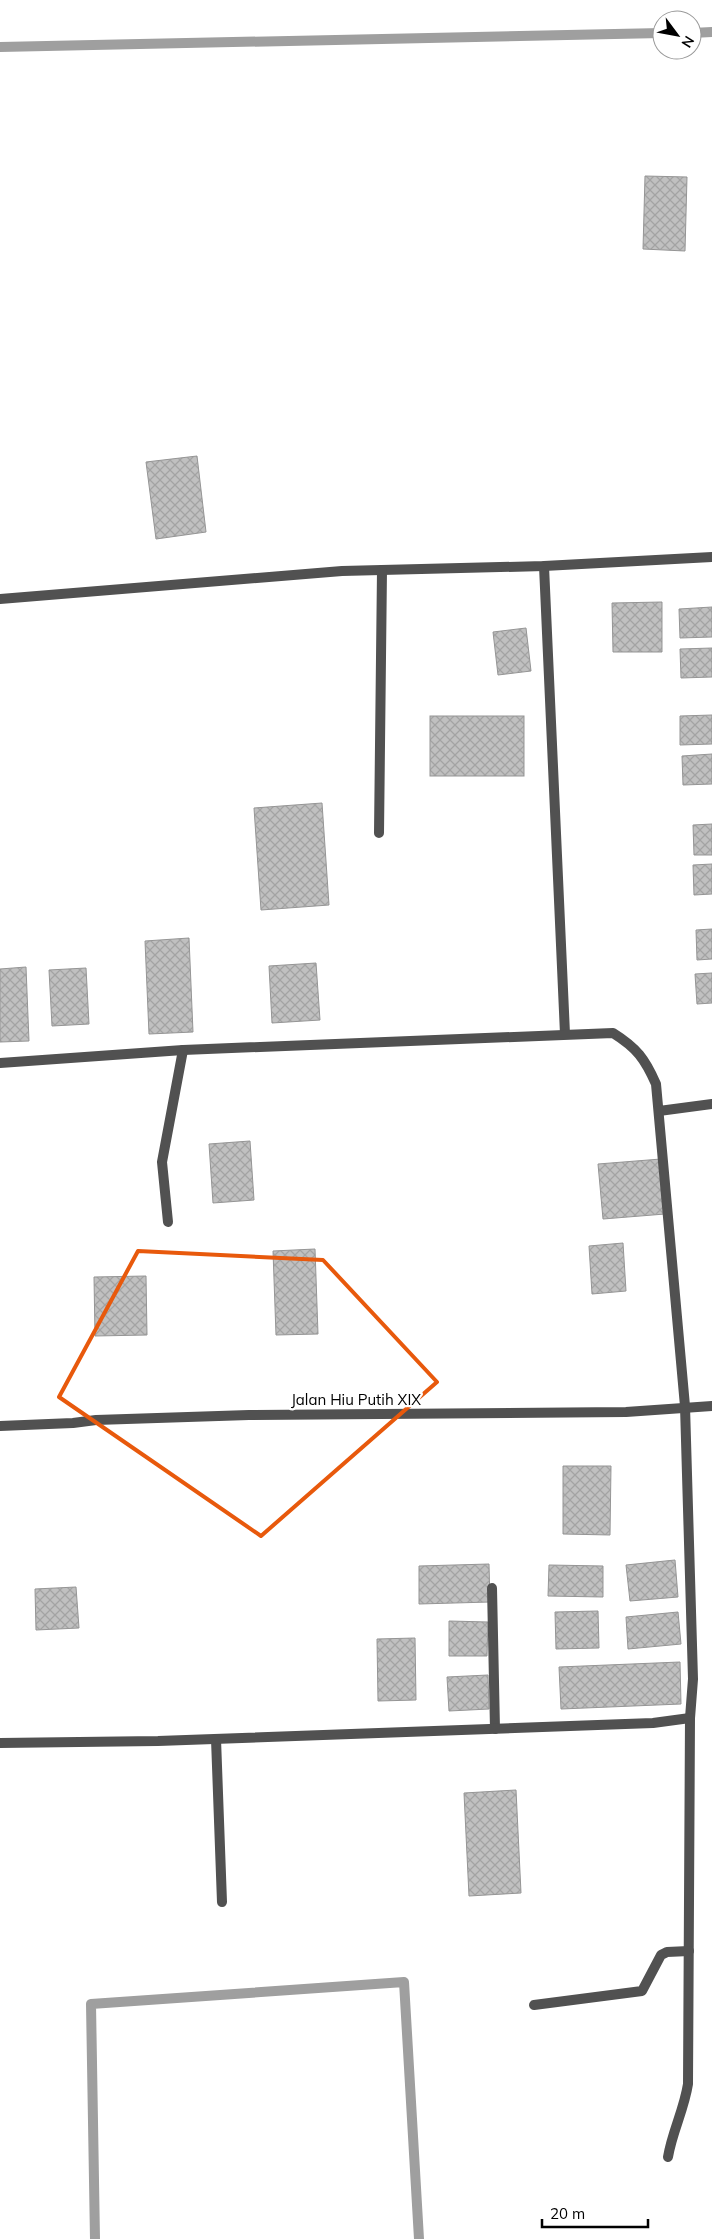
<svg xmlns="http://www.w3.org/2000/svg" width="712" height="2239" font-family="Mulish,sans-serif">
<defs>
<pattern id="building-cross-hatch" width="8" height="8" patternUnits="userSpaceOnUse" patternTransform="scale(1.25)"><rect width="8" height="8" fill="#c0c0c0"/><path d="M0 0l8 8M0 8l8-8" fill="none" stroke="#a3a3a3"/></pattern>
</defs>
<rect width="100%" height="100%" fill="#fff"/>
<g fill="none" stroke-linecap="round" stroke-linejoin="round">
<g stroke="#9f9f9f" stroke-width="10">
<polyline points="692,33 712,32"/>
<polyline points="0,47 662,33"/>
<polyline points="95,2239 91,2004 404,1982 419,2239"/>
</g>
</g>
<g fill="url(#building-cross-hatch)" stroke="#959595">
<polygon points="645,176 687,177 685,251 643,249"/>
<polygon points="197,456 206,532 156,539 146,462"/>
<polygon points="662,602 662,652 613,652 612,603"/>
<polygon points="712,607 712,637 680,638 679,609"/>
<polygon points="526,628 531,671 498,675 493,632"/>
<polygon points="712,648 712,677 681,678 680,649"/>
<polygon points="712,715 712,744 680,745 680,716"/>
<rect x="430" y="716" width="94" height="60"/>
<polygon points="712,754 712,784 683,785 682,756"/>
<polygon points="322,803 329,905 261,910 254,808"/>
<polygon points="712,824 712,855 694,855 693,825"/>
<polygon points="712,864 712,894 694,895 693,865"/>
<polygon points="712,929 712,959 697,960 696,930"/>
<polygon points="189,938 193,1032 149,1034 145,941"/>
<polygon points="316,963 320,1020 272,1023 269,966"/>
<polygon points="26,967 29,1041 0,1042 0,969"/>
<polygon points="86,968 89,1024 52,1026 49,970"/>
<polygon points="712,973 712,1003 697,1004 695,974"/>
<polygon points="250,1141 254,1200 213,1203 209,1144"/>
<polygon points="661,1159 665,1214 603,1219 598,1164"/>
<polygon points="623,1243 626,1291 592,1294 589,1246"/>
<polygon points="315,1249 318,1334 276,1335 273,1251"/>
<polygon points="146,1276 147,1335 95,1336 94,1277"/>
<polygon points="563,1466 611,1466 610,1535 563,1534"/>
<polygon points="675,1560 678,1597 630,1601 626,1565"/>
<polygon points="489,1564 490,1602 419,1604 419,1566"/>
<polygon points="549,1565 603,1566 603,1597 548,1596"/>
<polygon points="76,1587 79,1628 36,1630 35,1589"/>
<polygon points="598,1611 599,1648 556,1649 555,1612"/>
<polygon points="678,1612 681,1644 628,1649 626,1617"/>
<polygon points="449,1621 488,1622 487,1656 449,1656"/>
<polygon points="415,1638 416,1700 378,1701 377,1639"/>
<polygon points="680,1662 681,1704 561,1709 559,1667"/>
<polygon points="488,1675 489,1709 449,1711 447,1677"/>
<polygon points="516,1790 521,1893 469,1896 464,1793"/>
</g>
<g fill="none" stroke-linecap="round" stroke-linejoin="round">
<g stroke="#515151" stroke-width="10">
<polyline points="544,566 565,1034"/>
<polyline points="0,599 342,571 544,566 712,557"/>
<polyline points="379,833 382,570"/>
<path d="M0,1063L183,1050L613,1033C637,1048 645,1059 656,1084L685,1406L693,1679L690,1718L688,2084C684,2110 672,2132 668,2157"/>
<polyline points="659,1111 712,1104"/>
<polyline points="168,1222 162,1162 183,1050"/>
<polyline points="0,1426 73,1423 96,1420 249,1415 626,1412 712,1406"/>
<polyline points="492,1588 495,1729"/>
<polyline points="216,1739 222,1902"/>
<polyline points="0,1743 158,1741 653,1723 690,1718"/>
<polyline points="534,2005 642,1991 661,1955 667,1952 689,1951"/>
</g>
</g>
<path fill="none" stroke="#e8590c" stroke-width="4" stroke-linejoin="round" d="M138,1251L323,1260L437,1382L261,1536L59,1397Z"/>
<g text-anchor="middle" dominant-baseline="central" stroke-width="4.5" stroke-linejoin="round" paint-order="stroke">
<g font-size="15" fill="#000" stroke="#fff">
<text x="356" y="1399">Jalan Hiu Putih XIX</text>
</g>
</g>
<g transform="translate(677 35) rotate(122)"><circle r="24" fill="#ffffff" stroke="#999999"/>
<path d="M0-4L9 19L0 12L-9 19Z" fill="#000000"/>
<text y="-8" font-size="14" font-weight="bold" text-anchor="middle" fill="#000000">N</text>
</g>
<path d="M542 2219v8h106v-8" fill="none" stroke="#000000" stroke-width="2.5"/>
<text x="550" y="2219" font-size="15" fill="#000000" stroke="#ffffff" stroke-width="4" paint-order="stroke">20 m</text>
</svg>
